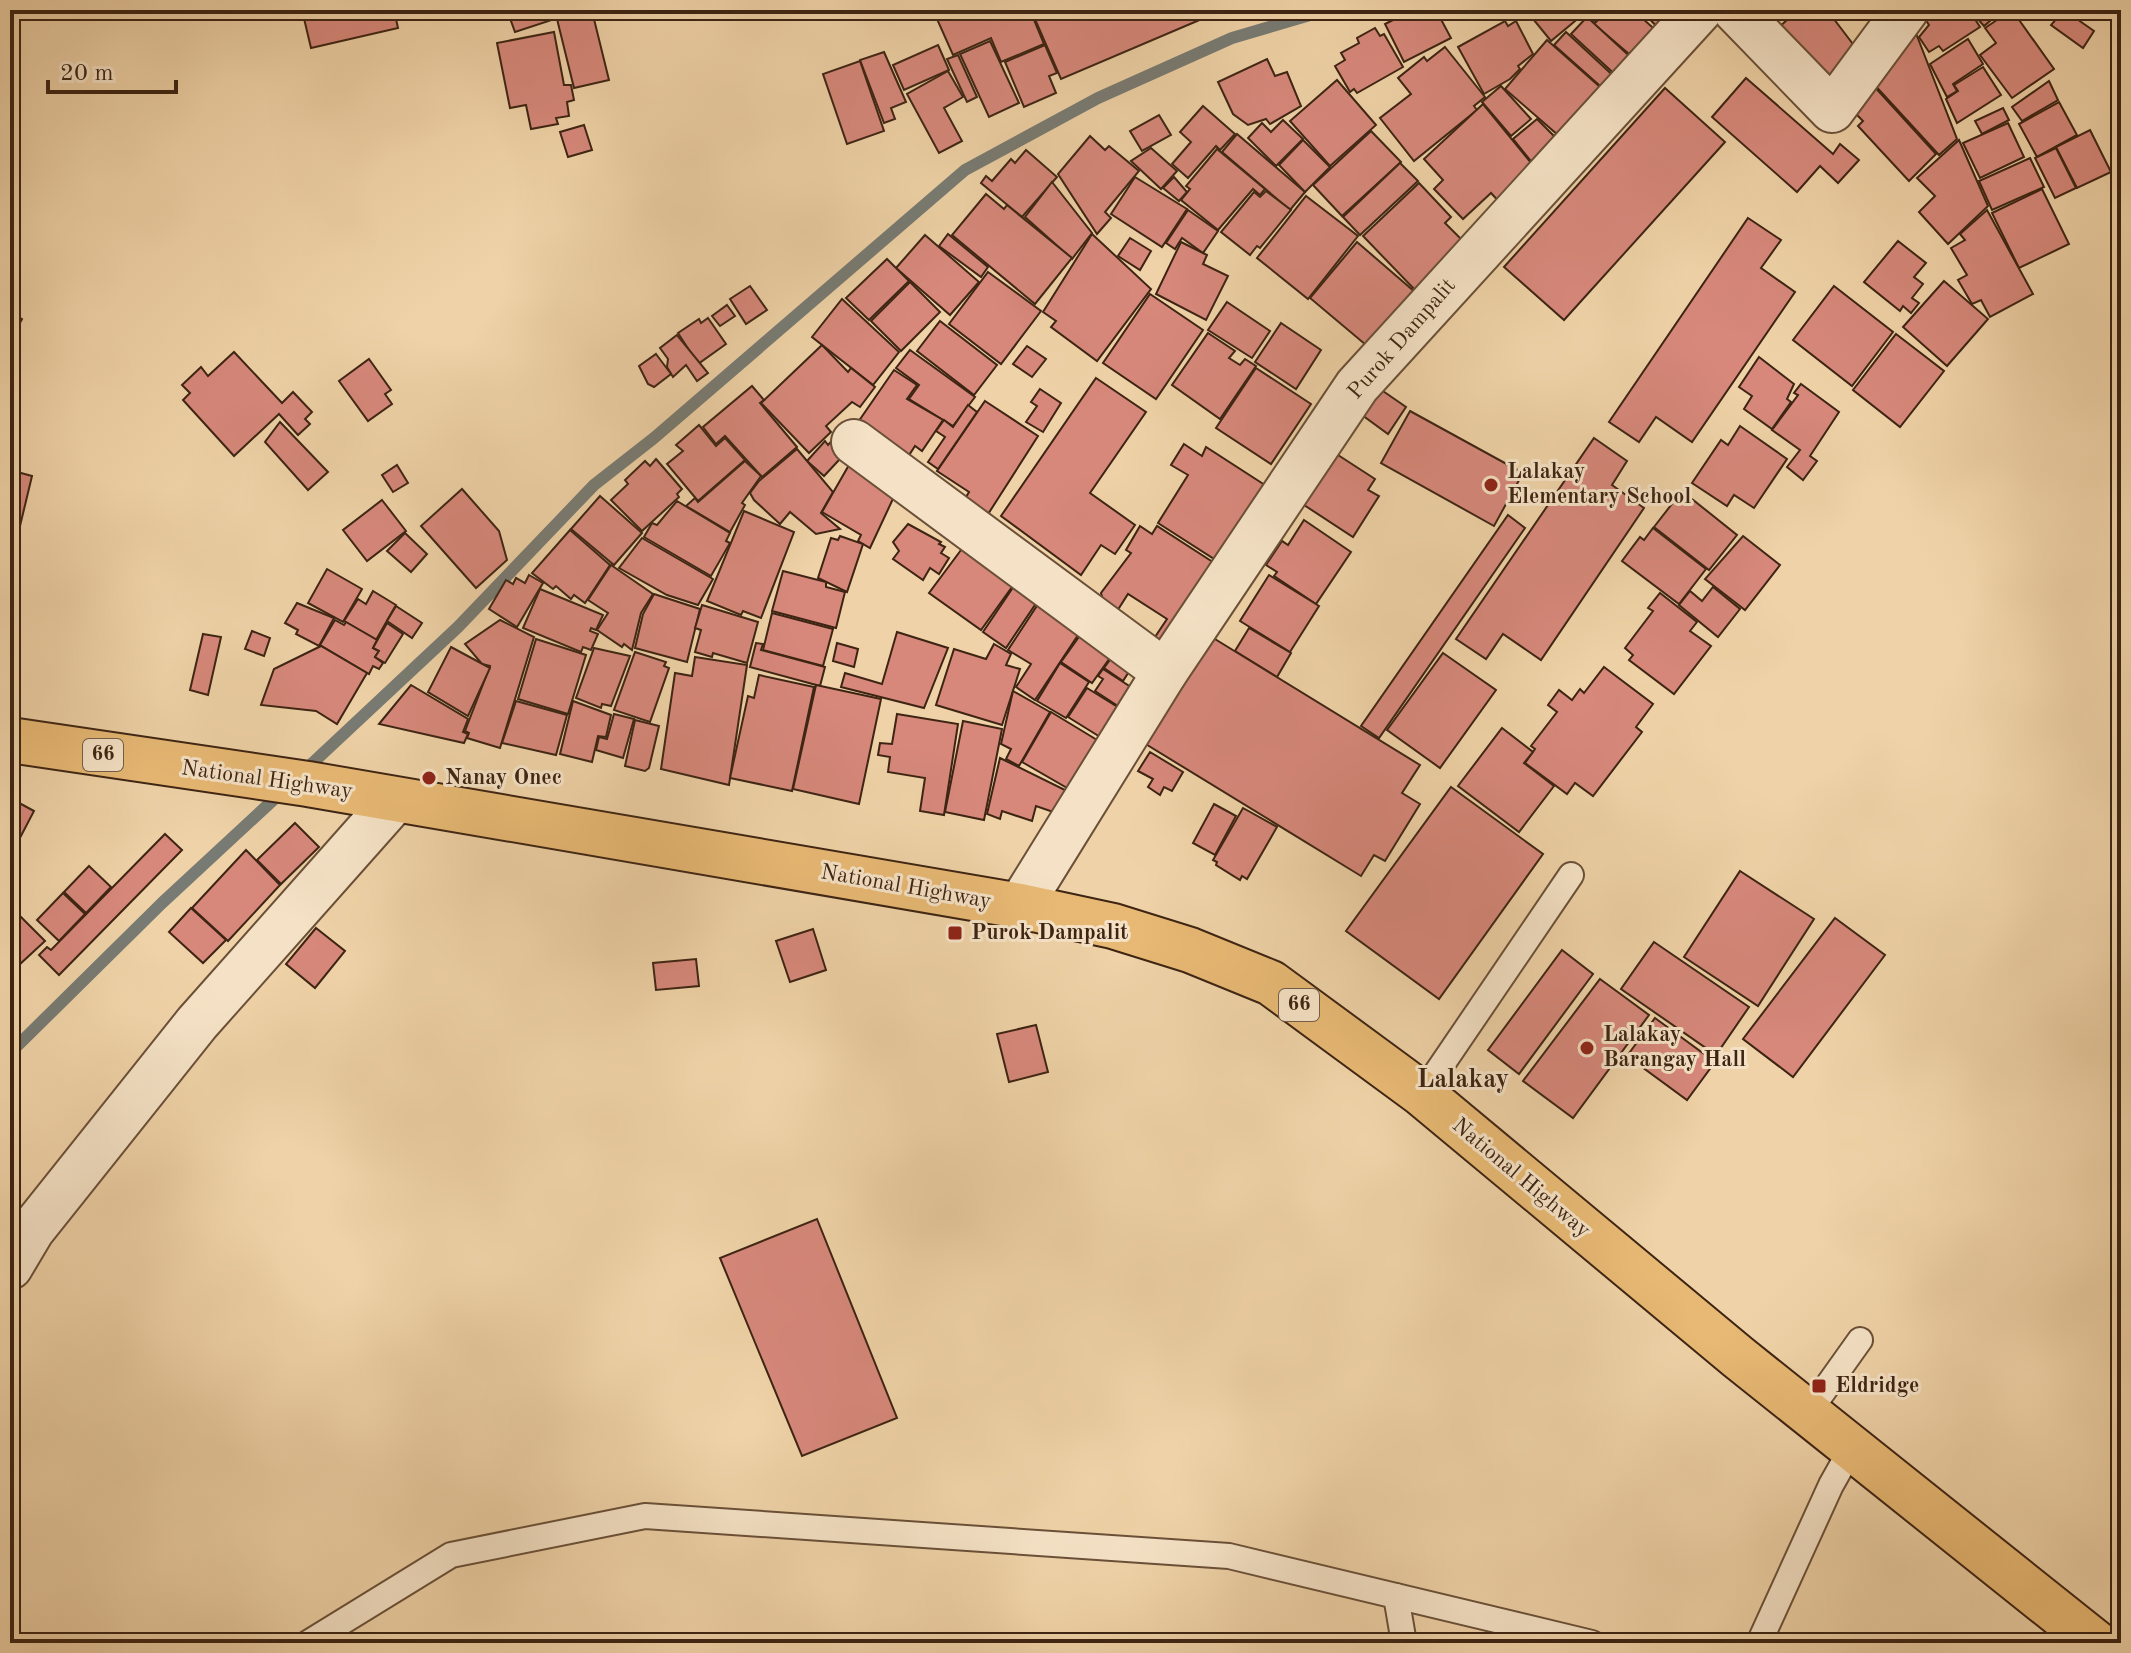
<svg xmlns="http://www.w3.org/2000/svg" width="2131" height="1653" font-family="'Old Standard TT',serif">
<rect width="100%" height="100%" fill="#efd2a7"/>
<filter id="stains"><feTurbulence type="fractalNoise" baseFrequency=".0025" numOctaves="4"/><feColorMatrix values="0 0 0 0 .2 0 0 0 0 .09 0 0 0 0 .02 0 0 0 .5 -.17"/></filter>
<radialGradient id="worn" r=".72"><stop offset=".6" stop-color="#630" stop-opacity="0"/><stop offset="1" stop-color="#630" stop-opacity=".3"/></radialGradient>
<g fill="none" stroke-linecap="round" stroke-linejoin="round">
<g stroke="#787b73" stroke-width="12">
<polyline points="303,772 458,627 594,485 654,438 965,170 1098,98 1232,38 1327,10"/>
<polyline points="10,1053 162,903 284,790"/>
</g>
</g>
<g fill="#d7887b" stroke="#3d2413" stroke-width="2">
<polygon points="302,10 394,10 398,28 311,48"/>
<polygon points="507,10 565,10 567,15 515,32"/>
<polygon points="933,10 1030,10 1044,44 1001,62 991,38 953,55"/>
<polygon points="1031,10 1223,10 1061,79"/>
<polygon points="1413,10 1436,10 1451,38 1404,62 1385,24"/>
<polygon points="1530,10 1577,10 1581,16 1551,41 1529,14"/>
<polygon points="1579,10 1607,10 1595,23"/>
<polygon points="1620,10 1633,10 1660,34 1636,60 1594,24 1602,16 1607,20"/>
<polygon points="1641,10 1682,10 1660,30"/>
<polygon points="1759,10 1785,10 1766,19"/>
<polygon points="1798,10 1827,10 1862,56 1829,82 1776,30"/>
<polygon points="1939,10 1951,10 1954,14 1969,10 1980,27 1943,51 1939,46 1929,52 1919,37 1929,25 1925,19"/>
<polygon points="1970,10 2003,10 1984,26"/>
<polygon points="2012,10 2054,69 2012,98 1980,55 1996,43 1985,28"/>
<polygon points="2064,10 2094,31 2083,48 2051,25"/>
<polygon points="592,11 609,80 574,88 557,19"/>
<polygon points="1587,17 1637,63 1621,80 1571,34"/>
<polygon points="1505,21 1508,26 1516,21 1533,54 1518,66 1520,69 1510,79 1484,94 1458,47"/>
<polygon points="1912,23 1957,139 1939,155 1870,80"/>
<polygon points="1375,28 1380,36 1384,34 1403,67 1357,93 1354,89 1350,92 1335,66 1345,60 1341,53 1359,43 1357,38"/>
<polygon points="554,32 564,85 571,85 574,100 567,102 569,116 556,118 558,124 531,129 526,105 510,108 497,43"/>
<polygon points="1566,32 1619,81 1608,93 1554,45"/>
<polygon points="1968,39 1983,64 1953,84 1957,91 1947,97 1930,64"/>
<polygon points="1547,40 1608,94 1566,142 1505,89"/>
<polygon points="990,41 1019,103 989,117 960,54"/>
<polygon points="938,45 949,70 904,90 893,65"/>
<polygon points="1045,45 1057,73 1049,76 1056,93 1024,107 1005,62"/>
<polygon points="1445,47 1485,97 1474,106 1477,110 1414,161 1380,118 1411,94 1398,78 1424,57 1427,61"/>
<polygon points="884,52 906,102 891,108 895,119 884,123 860,60"/>
<polygon points="958,55 977,97 967,102 947,59"/>
<polygon points="1267,59 1275,76 1287,72 1301,106 1270,124 1266,119 1248,125 1233,114 1218,82"/>
<polygon points="860,61 884,131 847,144 823,74"/>
<polygon points="1983,67 2001,95 1957,123 1946,99 1958,91 1954,85"/>
<polygon points="948,71 963,97 944,108 962,141 939,153 907,94"/>
<polygon points="1746,78 1833,154 1840,144 1859,160 1838,183 1820,166 1797,192 1712,117"/>
<polygon points="1337,80 1376,125 1330,166 1290,121"/>
<polygon points="2049,81 2058,100 2022,121 2012,107"/>
<polygon points="1872,84 1936,154 1909,181 1858,126 1863,121 1853,111"/>
<polygon points="1501,86 1531,119 1511,136 1482,102"/>
<polygon points="1665,88 1725,142 1564,320 1504,267"/>
<polygon points="2059,102 2077,135 2037,157 2019,124"/>
<polygon points="1483,104 1536,169 1503,206 1491,193 1463,219 1434,189 1443,180 1424,159"/>
<polygon points="1203,106 1235,134 1220,150 1216,146 1188,178 1172,164 1191,142 1180,132"/>
<polygon points="2003,108 2009,120 1982,134 1975,121"/>
<polygon points="1159,115 1171,135 1142,151 1130,131"/>
<polygon points="1537,119 1562,144 1538,170 1513,139"/>
<polygon points="1283,120 1303,139 1276,166 1248,138 1262,123 1271,132"/>
<polygon points="2008,123 2024,157 1980,178 1963,143"/>
<polygon points="584,125 592,150 568,157 560,132"/>
<polygon points="2090,130 2111,172 2077,188 2056,147"/>
<polygon points="1371,131 1401,162 1342,216 1313,185"/>
<polygon points="1237,134 1305,192 1290,210 1222,152"/>
<polygon points="1090,136 1105,150 1109,146 1139,171 1105,212 1111,218 1097,234 1058,174"/>
<polygon points="1303,140 1330,167 1305,192 1279,165"/>
<polygon points="1959,140 1988,206 1948,244 1919,212 1935,196 1917,178"/>
<polygon points="1151,148 1177,171 1161,189 1131,161"/>
<polygon points="2056,148 2076,188 2055,198 2035,158"/>
<polygon points="1217,149 1265,189 1260,195 1253,189 1218,230 1181,200 1190,189 1186,186"/>
<polygon points="1026,150 1057,177 1022,217 981,183 986,176 992,181 1011,159 1015,163"/>
<polygon points="2030,158 2044,187 1992,210 1979,181"/>
<polygon points="1400,163 1418,181 1360,235 1343,217"/>
<polygon points="1135,177 1187,209 1162,247 1111,214"/>
<polygon points="1174,177 1187,192 1179,201 1163,188"/>
<polygon points="1052,182 1092,233 1072,259 1025,217"/>
<polygon points="1419,183 1451,217 1445,223 1467,245 1417,292 1363,236"/>
<polygon points="2042,189 2069,244 2019,268 1992,213"/>
<polygon points="1266,191 1291,210 1260,248 1257,246 1250,255 1221,232 1254,192 1260,197"/>
<polygon points="986,194 1004,209 1007,205 1072,258 1035,304 952,235"/>
<polygon points="1306,196 1358,236 1308,299 1257,258"/>
<polygon points="1188,210 1218,231 1203,253 1182,238 1175,249 1166,243"/>
<polygon points="1987,210 2033,294 1990,317 1981,300 1972,304 1958,280 1967,275 1951,248 1965,240 1960,234"/>
<polygon points="1748,218 1781,240 1761,268 1795,292 1692,442 1656,417 1639,442 1609,422"/>
<polygon points="948,234 988,267 981,277 939,246"/>
<polygon points="1092,234 1151,289 1097,361 1051,327 1056,321 1043,312"/>
<polygon points="925,235 979,282 950,315 896,268"/>
<polygon points="1130,238 1151,251 1140,270 1118,256"/>
<polygon points="1898,241 1926,263 1914,277 1923,284 1912,298 1919,303 1911,313 1903,306 1900,311 1864,282"/>
<polygon points="1181,242 1207,255 1203,264 1228,276 1206,320 1156,294"/>
<polygon points="1357,242 1423,299 1366,345 1310,298"/>
<polygon points="887,259 909,281 869,320 846,298"/>
<polygon points="988,272 1041,311 1001,364 949,324"/>
<polygon points="1944,281 1988,319 1947,366 1903,327"/>
<polygon points="910,282 940,312 901,351 871,321"/>
<polygon points="750,286 767,310 746,324 730,299"/>
<polygon points="1834,286 1893,332 1852,386 1793,340"/>
<polygon points="1150,294 1203,330 1156,399 1103,363"/>
<polygon points="842,299 899,352 873,385 812,337"/>
<polygon points="1227,302 1270,331 1252,358 1208,330"/>
<polygon points="727,305 735,316 720,326 712,316"/>
<polygon points="10,312 22,319 10,341"/>
<polygon points="708,318 726,344 698,364 678,333 699,319 701,323"/>
<polygon points="940,321 997,365 974,395 917,351"/>
<polygon points="1281,323 1321,350 1296,389 1255,362"/>
<polygon points="1208,333 1235,351 1229,358 1240,365 1245,359 1256,366 1220,419 1172,385"/>
<polygon points="1896,334 1944,371 1900,427 1853,390"/>
<polygon points="677,335 708,373 697,381 686,365 673,377 667,367 668,359 660,348"/>
<polygon points="822,345 848,372 851,368 875,387 860,407 852,402 826,426 831,432 809,453 761,403"/>
<polygon points="1027,346 1046,359 1032,377 1013,364"/>
<polygon points="910,350 975,397 953,426 909,399 919,385 896,368"/>
<polygon points="234,352 282,403 293,392 312,412 305,419 310,424 298,435 279,414 234,456 183,400 190,393 182,385 201,367 208,376"/>
<polygon points="656,354 671,374 654,387 648,384 639,366"/>
<polygon points="1759,357 1794,384 1787,399 1791,402 1772,429 1744,409 1752,396 1739,387"/>
<polygon points="369,359 391,390 385,394 392,404 368,421 339,381"/>
<polygon points="1256,368 1311,404 1271,464 1216,428"/>
<polygon points="894,370 917,385 907,399 943,420 922,451 915,446 904,463 854,428"/>
<polygon points="1096,378 1146,412 1090,493 1135,525 1115,554 1101,545 1081,575 1001,516"/>
<polygon points="1801,384 1839,412 1810,456 1817,461 1803,480 1787,467 1800,450 1772,430 1798,395 1794,393"/>
<polygon points="752,386 764,400 760,403 797,447 762,477 725,436 716,444 703,427"/>
<polygon points="1040,389 1061,403 1043,432 1026,422 1037,406 1031,402"/>
<polygon points="1380,389 1406,407 1388,434 1362,415"/>
<polygon points="985,401 1038,436 983,522 960,507 969,492 937,471"/>
<polygon points="968,405 977,412 938,469 928,462 945,437 936,431 944,420 953,427"/>
<polygon points="1410,411 1523,473 1494,526 1381,463"/>
<polygon points="280,422 328,472 308,490 265,442"/>
<polygon points="699,425 716,446 725,438 745,460 698,501 667,464 683,451 676,445"/>
<polygon points="1740,426 1787,459 1754,508 1734,495 1727,506 1692,483 1721,440 1728,445"/>
<polygon points="839,433 853,445 824,476 807,461 825,441 828,445"/>
<polygon points="1594,438 1627,461 1612,485 1644,508 1541,660 1503,634 1486,659 1456,639"/>
<polygon points="1184,444 1202,456 1206,447 1271,489 1222,564 1158,523 1188,475 1171,465"/>
<polygon points="797,449 833,492 821,513 840,529 816,534 790,512 780,524 754,500 750,493 759,481"/>
<polygon points="1338,455 1375,479 1368,490 1379,496 1353,537 1304,505"/>
<polygon points="853,458 899,486 870,548 858,541 861,535 822,512"/>
<polygon points="656,459 682,489 677,494 679,497 642,531 611,500 628,484 625,480 645,461 650,466"/>
<polygon points="745,461 761,476 742,503 745,505 730,532 686,506 695,498 698,502"/>
<polygon points="397,465 408,483 393,492 382,475"/>
<polygon points="10,470 32,476 20,526 10,523"/>
<polygon points="462,489 499,531 507,560 476,588 421,526"/>
<polygon points="1682,491 1737,535 1709,570 1654,527"/>
<polygon points="600,496 642,533 614,565 571,529"/>
<polygon points="382,500 406,531 367,561 343,530"/>
<polygon points="677,501 730,533 726,541 730,543 711,576 644,537 652,523 657,525"/>
<polygon points="744,511 794,532 761,618 743,611 741,615 707,601"/>
<polygon points="1508,515 1525,528 1379,738 1361,726"/>
<polygon points="1304,520 1351,552 1316,604 1274,576 1277,572 1266,565 1282,541 1288,545"/>
<polygon points="908,524 941,542 939,544 945,547 941,553 949,558 939,574 930,568 923,580 893,559 899,551 893,542"/>
<polygon points="1140,526 1152,534 1157,526 1222,568 1167,654 1151,643 1167,619 1128,594 1114,616 1106,611 1101,593 1131,553 1126,550"/>
<polygon points="1653,528 1706,569 1679,604 1622,561 1640,537 1644,540"/>
<polygon points="570,530 610,565 585,603 574,595 571,599 556,586 553,589 532,573"/>
<polygon points="405,533 427,554 411,572 387,551"/>
<polygon points="840,536 863,544 847,592 818,578 831,538 838,540"/>
<polygon points="1743,536 1780,565 1745,610 1705,579"/>
<polygon points="642,538 713,579 698,605 667,595 619,568"/>
<polygon points="964,546 1017,580 981,630 929,593"/>
<polygon points="611,565 653,594 641,613 632,650 624,644 622,647 597,630 608,613 588,600"/>
<polygon points="327,569 362,589 343,622 308,603"/>
<polygon points="783,571 826,582 826,587 845,592 836,628 772,611"/>
<polygon points="529,575 543,583 517,627 489,609 506,580 513,584 516,578 525,583"/>
<polygon points="1269,575 1319,606 1290,652 1240,621"/>
<polygon points="1020,577 1043,593 1006,648 983,632"/>
<polygon points="1713,587 1740,609 1718,637 1679,605 1690,591 1702,601"/>
<polygon points="540,589 603,615 596,630 591,628 590,631 598,634 591,650 583,647 581,652 523,628"/>
<polygon points="373,591 396,605 376,640 344,621 358,599 366,604"/>
<polygon points="1660,593 1697,622 1690,631 1711,646 1674,694 1629,660 1633,655 1625,648 1653,611 1648,608"/>
<polygon points="654,594 700,609 687,662 635,648 643,614"/>
<polygon points="1044,595 1086,623 1035,700 1016,687 1031,664 1008,650"/>
<polygon points="297,603 334,618 319,646 296,634 298,630 285,623"/>
<polygon points="702,605 758,622 747,663 713,653 712,657 695,652 701,630 695,628"/>
<polygon points="396,606 422,623 412,638 387,621"/>
<polygon points="772,613 833,629 823,666 763,650"/>
<polygon points="335,620 344,625 346,622 377,640 373,648 379,651 375,657 383,663 379,669 373,666 369,674 320,645"/>
<polygon points="500,620 534,637 500,748 467,738 469,733 465,731 490,666 482,664 465,644"/>
<polygon points="387,623 403,634 385,663 375,657 379,651 373,648"/>
<polygon points="1086,627 1117,648 1092,683 1061,662"/>
<polygon points="1249,628 1291,653 1277,677 1235,651"/>
<polygon points="252,631 270,638 264,656 245,649"/>
<polygon points="897,632 948,648 924,708 841,687 845,673 882,684"/>
<polygon points="203,634 221,637 208,695 190,690"/>
<polygon points="1210,636 1420,765 1402,793 1420,804 1385,861 1374,855 1361,876 1144,743"/>
<polygon points="536,639 586,655 568,714 518,699"/>
<polygon points="756,643 763,644 761,650 825,667 820,686 750,667"/>
<polygon points="837,643 858,649 854,667 833,661"/>
<polygon points="994,644 1011,654 1006,665 1020,669 1002,725 936,705 954,649 986,659"/>
<polygon points="321,646 367,673 337,724 316,711 261,705 274,669"/>
<polygon points="451,647 490,668 468,716 428,692"/>
<polygon points="594,648 630,656 611,706 602,704 601,708 576,698"/>
<polygon points="1117,650 1135,662 1123,681 1104,668"/>
<polygon points="635,652 666,662 664,666 669,668 650,722 614,710"/>
<polygon points="1443,653 1496,690 1440,768 1387,730"/>
<polygon points="695,657 747,665 729,785 661,769 675,673 692,676"/>
<polygon points="1060,663 1089,682 1066,718 1037,701"/>
<polygon points="1604,667 1653,704 1636,727 1642,732 1593,796 1575,783 1567,794 1525,763 1535,749 1531,746 1557,712 1548,705 1559,690 1572,700 1580,689 1584,693"/>
<polygon points="1103,669 1137,691 1124,710 1095,691 1103,679 1098,676"/>
<polygon points="759,675 814,687 792,791 730,778 748,696 754,698"/>
<polygon points="411,685 468,719 463,732 468,734 464,743 379,724"/>
<polygon points="816,685 881,699 859,804 793,789"/>
<polygon points="1087,688 1124,711 1105,740 1068,717"/>
<polygon points="1013,691 1050,712 1019,766 1006,759 1011,749 1001,744"/>
<polygon points="516,701 567,715 556,755 502,743"/>
<polygon points="573,701 611,715 606,737 598,736 592,762 560,754"/>
<polygon points="1051,712 1102,743 1074,792 1022,762"/>
<polygon points="614,714 634,719 623,758 596,750 599,737 607,739"/>
<polygon points="897,714 958,724 944,815 920,811 925,778 888,772 890,757 878,755 880,743 892,744"/>
<polygon points="635,720 659,726 649,768 645,771 625,766"/>
<polygon points="963,721 1002,729 984,820 945,812"/>
<polygon points="1502,728 1533,752 1524,763 1554,786 1519,832 1458,786"/>
<polygon points="1150,752 1183,772 1172,791 1164,787 1160,795 1148,787 1153,779 1138,771"/>
<polygon points="1000,758 1067,791 1059,814 1036,806 1032,821 1002,811 1000,819 987,814"/>
<polygon points="1451,787 1543,854 1439,999 1346,931"/>
<polygon points="10,798 34,811 10,857"/>
<polygon points="1214,804 1236,816 1215,855 1193,843"/>
<polygon points="1243,808 1277,827 1247,879 1242,876 1240,880 1216,865 1217,862 1213,860"/>
<polygon points="295,823 319,847 281,884 257,860"/>
<polygon points="165,834 182,850 59,975 39,955 47,947 51,950"/>
<polygon points="246,850 280,885 228,941 192,908"/>
<polygon points="89,866 111,887 86,913 64,892"/>
<polygon points="1740,871 1814,919 1758,1006 1684,957"/>
<polygon points="63,893 85,914 59,941 37,920"/>
<polygon points="10,906 45,941 19,965 10,956"/>
<polygon points="191,908 226,940 203,963 169,932"/>
<polygon points="1835,918 1885,955 1793,1077 1743,1039"/>
<polygon points="316,928 345,951 315,988 286,964"/>
<polygon points="813,929 826,970 790,982 776,941"/>
<polygon points="1654,942 1749,1007 1716,1055 1621,989"/>
<polygon points="1562,950 1593,974 1519,1074 1488,1050"/>
<polygon points="696,959 699,986 656,990 653,963"/>
<polygon points="1600,979 1649,1015 1573,1118 1523,1081"/>
<polygon points="1655,1018 1715,1062 1687,1100 1627,1056"/>
<polygon points="1036,1025 1048,1072 1009,1082 997,1034"/>
<polygon points="817,1219 897,1418 802,1456 720,1258"/>
</g>
<g fill="none" stroke-linecap="round" stroke-linejoin="round">
<g stroke="#6a5038" stroke-width="28">
<g id="service">
<polyline points="1422,1094 1571,875"/>
<polyline points="1808,1413 1860,1340"/>
<polyline points="1396,1596 1404,1643"/>
<polyline points="308,1643 451,1555 645,1516 1229,1556 1592,1643"/>
<polyline points="1759,1643 1831,1485 1853,1446"/>
</g>
</g>
<g stroke="#6a5038" stroke-width="48">
<g id="minor">
<polyline points="1735,10 1832,110 1906,10"/>
<polyline points="854,442 1165,672"/>
<polyline points="1020,906 1165,672 1357,386 1700,10"/>
<polyline points="10,1267 32,1230 197,1023 395,800"/>
</g>
</g>
<g stroke="#3d2413" stroke-width="48">
<polyline id="primary" points="10,740 308,784 1020,906 1113,926 1190,950 1271,983 1422,1094 1738,1357 2096,1643"/>
</g>
<use href="#service" stroke="#f5e2c6" stroke-width="24"/>
<use href="#minor" stroke="#f5e2c6" stroke-width="44"/>
<use href="#primary" stroke="#e8b974" stroke-width="44"/>
</g>
<g fill="#8f2418" stroke="#f5e2c6" stroke-width="3">
<circle cx="1491" cy="485" r="8"/>
<circle cx="429" cy="778" r="8"/>
<rect x="947" y="925" width="16" height="16" rx="4"/>
<circle cx="1587" cy="1048" r="8"/>
<rect x="1811" y="1378" width="16" height="16" rx="4"/>
</g>
<g text-anchor="middle" dominant-baseline="central" stroke-width="6" stroke-linejoin="round" paint-order="stroke">
<g fill="#f5e2c6" stroke="#745d49" stroke-width="2">
<rect x="83" y="739" width="40" height="32" rx="6"/>
<rect x="1279" y="989" width="40" height="32" rx="6"/>
</g>
<g font-size="20" font-weight="bold" fill="#3d2413">
<text x="103" y="755">66</text>
<text x="1299" y="1005">66</text>
</g>
<g font-size="22" fill="#3d2413" stroke="#f5e2c6">
<text transform="translate(1402 339) rotate(-49)">Purok Dampalit</text>
<text transform="translate(267 780) rotate(8)">National Highway</text>
<text transform="translate(906 887) rotate(10)">National Highway</text>
<text transform="translate(1521 1178) rotate(40)">National Highway</text>
</g>
<g font-size="22" font-weight="bold" fill="#3d2413" stroke="#f5e2c6" text-anchor="start">
<text x="1507" y="472">Lalakay<tspan x="1507" dy="25">Elementary School</tspan></text>
<text x="445" y="778">Nanay Onec</text>
<text x="971" y="933">Purok Dampalit</text>
<text x="1603" y="1035">Lalakay<tspan x="1603" dy="25">Barangay Hall</tspan></text>
<text x="1835" y="1386">Eldridge</text>
</g>
<g font-size="26" font-weight="bold" fill="#3d2413" stroke="#f5e2c6">
<text x="1463" y="1080">Lalakay</text>
</g>
</g>
<rect width="2131" height="1653" fill="none" stroke="#efd2a7" stroke-width="40"/>
<rect x="12" y="12" width="2107" height="1629" fill="none" stroke="#3d2413" stroke-width="4"/>
<rect x="20" y="20" width="2091" height="1613" fill="none" stroke="#3d2413" stroke-width="2"/>
<path d="M48 80v12h128v-12" fill="none" stroke="#3d2413" stroke-width="4"/>
<text x="60" y="80" font-size="24" fill="#3d2413" stroke="#f5e2c6" stroke-width="6" paint-order="stroke">20 m</text>
<rect width="100%" height="100%" filter="url(#stains)"/>
<rect width="100%" height="100%" fill="url(#worn)"/>
</svg>
